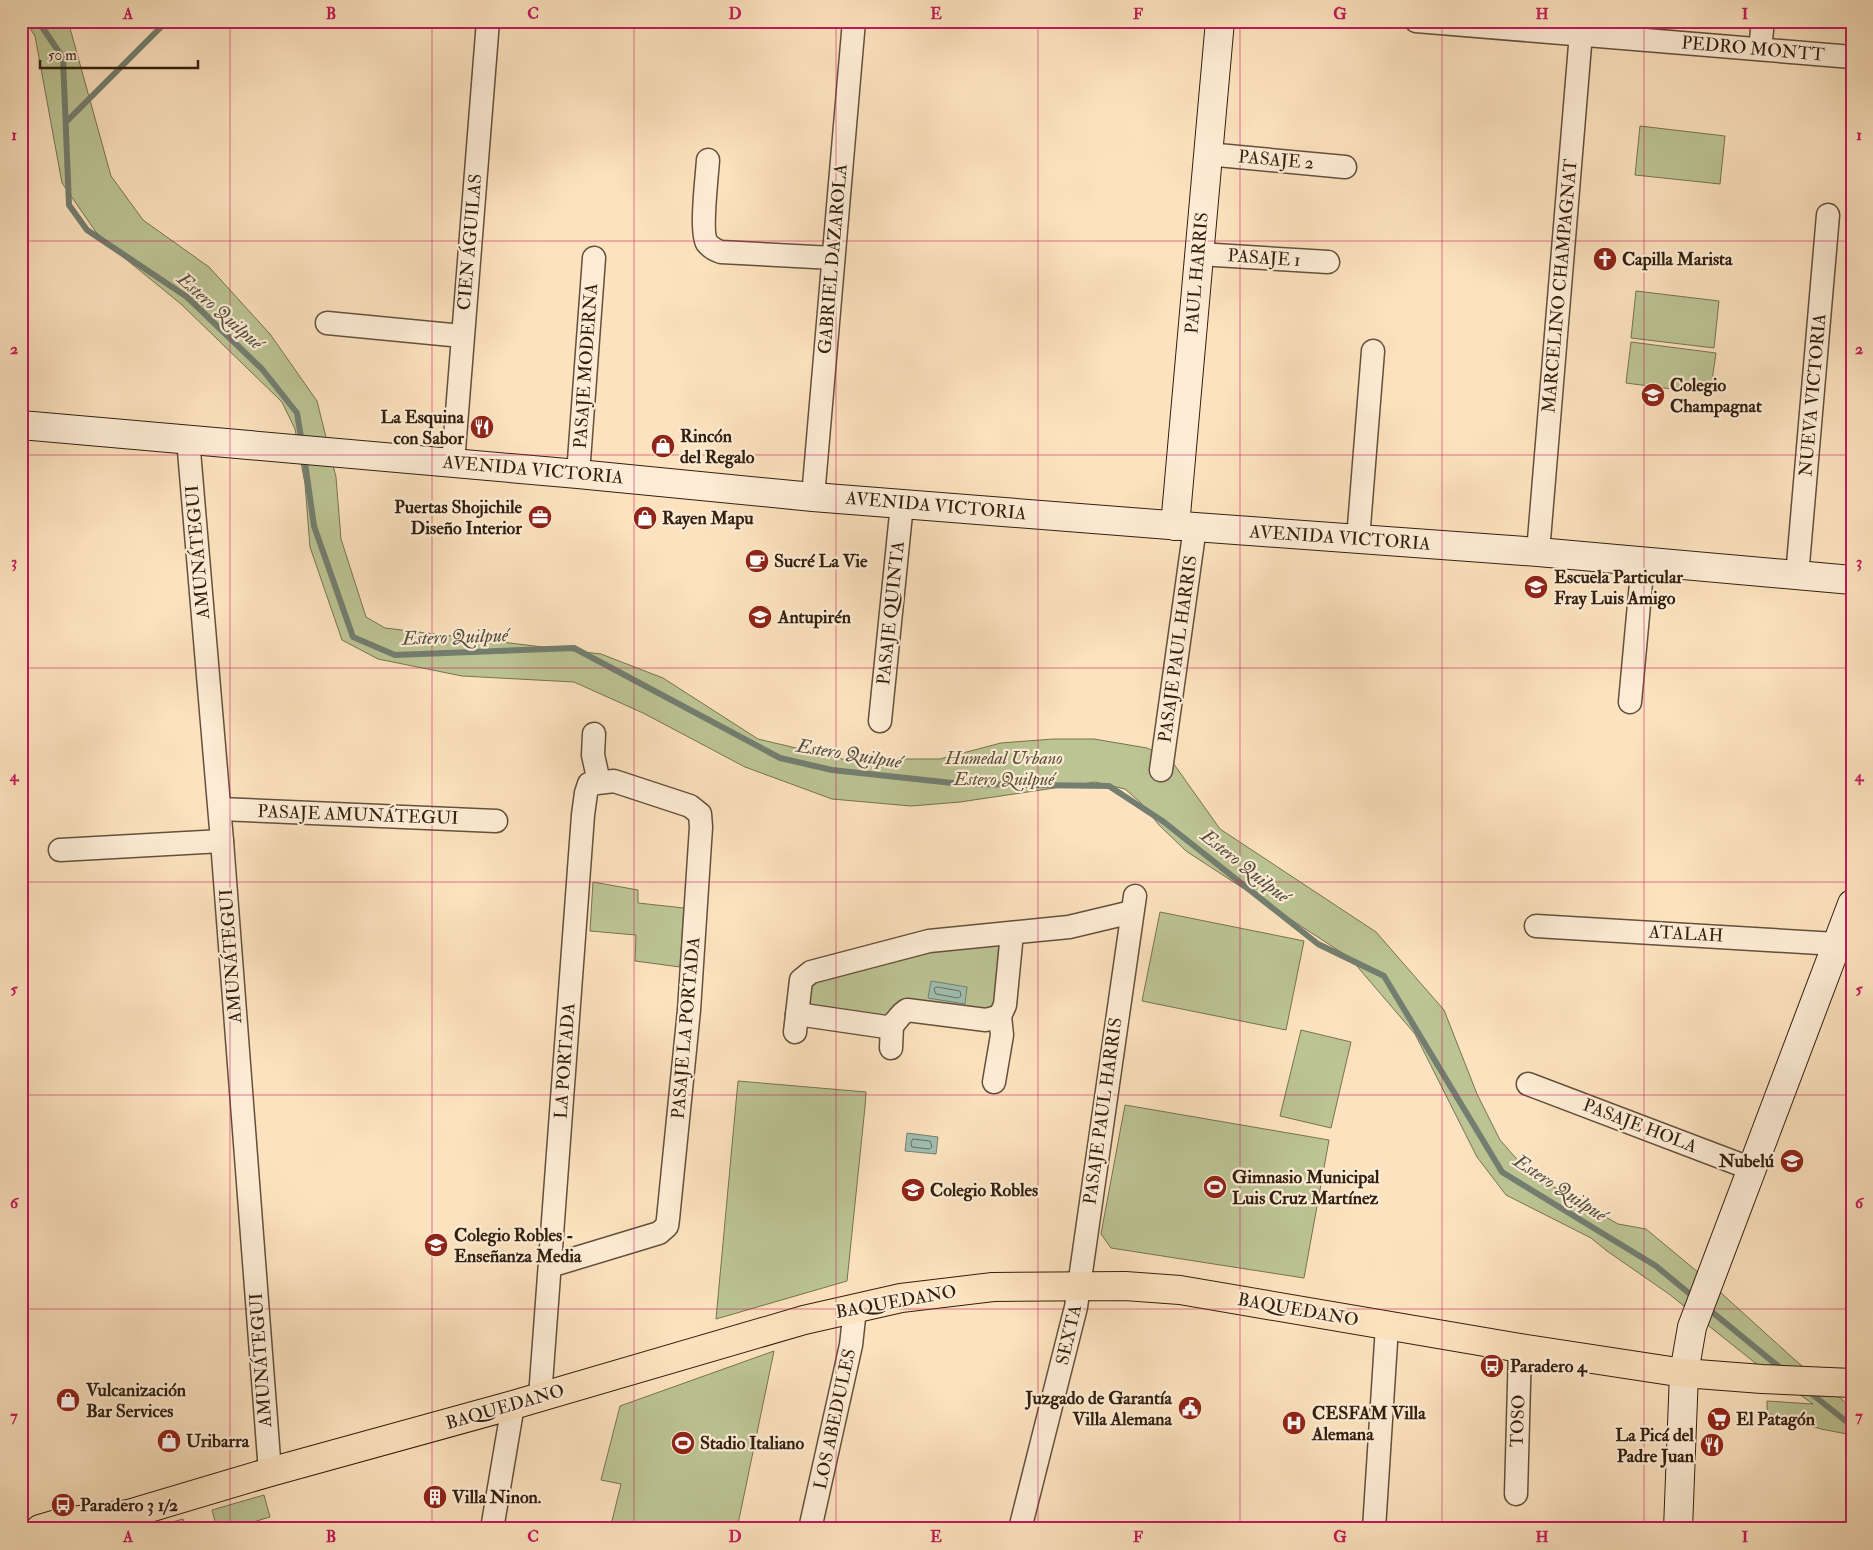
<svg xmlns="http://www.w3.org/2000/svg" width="1873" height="1550" font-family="'IM FELL Double Pica',serif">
<rect width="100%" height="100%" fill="#fce2be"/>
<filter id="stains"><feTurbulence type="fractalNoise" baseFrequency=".004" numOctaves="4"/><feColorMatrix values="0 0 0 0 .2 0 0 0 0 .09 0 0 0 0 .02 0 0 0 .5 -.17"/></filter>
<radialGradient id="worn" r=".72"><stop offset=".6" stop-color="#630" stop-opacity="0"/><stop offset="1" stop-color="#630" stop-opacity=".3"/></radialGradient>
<g fill="#bcc494" stroke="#777252">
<polygon points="25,21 68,21 111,176 143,220 209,267 270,334 317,401 336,477 341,539 366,617 385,628 601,654 663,678 758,739 842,759 940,759 1001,743 1053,739 1094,739 1147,748 1171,760 1220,829 1376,932 1444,1010 1477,1094 1500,1140 1528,1172 1618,1224 1646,1229 1699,1273 1795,1360 1852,1408 1852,1435 1821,1429 1767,1413 1767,1401 1813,1404 1754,1362 1669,1294 1607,1251 1591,1238 1506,1195 1477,1157 1415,1034 1350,958 1186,851 1159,825 1140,802 1125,789 1095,782 960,802 911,806 832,799 745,767 643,713 574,682 462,676 378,659 342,640 310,547 305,484 295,429 282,402 181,304 117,252 96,232 62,183 35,36"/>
<polygon points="1640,126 1725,136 1720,184 1635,175"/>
<polygon points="1636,291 1719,301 1714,348 1631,338"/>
<polygon points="1631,342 1716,353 1710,394 1626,383"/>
<polygon points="593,882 638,890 638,903 684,908 680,967 635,961 636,935 590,931"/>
<polygon points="1160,912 1304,941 1286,1030 1142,1001"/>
<polygon points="1004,944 995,1012 891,1018 806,1004 810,983 921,949"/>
<polygon points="1301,1030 1351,1042 1331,1128 1280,1116"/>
<polygon points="738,1081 866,1092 865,1107 847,1281 716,1319"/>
<polygon points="1125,1105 1329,1140 1304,1278 1111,1248 1101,1234"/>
<polygon points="774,1351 737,1529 610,1529 621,1484 601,1480 620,1406"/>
<polygon points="264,1495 270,1517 230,1529 217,1529 212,1510"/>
<polygon points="183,1519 186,1529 147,1529"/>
</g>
<g fill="#9fbeb0" stroke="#737e70">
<polygon points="931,981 967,987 965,1004 928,998"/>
<polygon points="907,1133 938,1137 936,1154 905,1151"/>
</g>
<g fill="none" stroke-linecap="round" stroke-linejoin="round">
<g stroke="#686e60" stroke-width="1">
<polygon points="937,987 960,991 961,996 958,998 936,994 934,989"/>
<polygon points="913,1139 930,1141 932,1147 929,1149 912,1147 911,1144"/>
</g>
<g stroke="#737e70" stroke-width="6">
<polyline points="38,21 63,58 69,205 87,230 187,297 262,369 297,413 302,443"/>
<polyline points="66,122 161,27 162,21"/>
<polyline points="304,456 314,526 353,637 395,655 574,648 780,758 832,770 962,784 1109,786 1164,822 1318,944 1384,976 1502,1172 1656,1266 1696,1299"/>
<polyline points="1706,1307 1783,1370"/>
<polyline points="1808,1391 1852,1426"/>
</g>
<g stroke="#64503b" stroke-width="25">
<g id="street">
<polyline points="1416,21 1852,57"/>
<polyline points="1760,49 1763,21"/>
<polyline points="1207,154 1345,167"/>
<path d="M708,160C707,176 700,232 707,243C711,248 715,250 721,252L833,258"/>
<polyline points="1199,254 1328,262"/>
<polyline points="327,323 462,336"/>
<polyline points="188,439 222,841 270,1472"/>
<polyline points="453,463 488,21"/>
<polyline points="578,474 594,258"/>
<polyline points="813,497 854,21"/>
<polyline points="1358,539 1373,351"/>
<polyline points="1538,552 1582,21"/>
<polyline points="1797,576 1828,215"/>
<polyline points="1630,702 1643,561"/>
<polyline points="880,721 902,504"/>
<polyline points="594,734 593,755 599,782"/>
<polyline points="1161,770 1195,527"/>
<polyline points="220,809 496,821"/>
<polyline points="60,850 222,841"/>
<polyline points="1536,926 1836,944"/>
<path d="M797,1014L886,1027C896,1026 898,1015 907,1010L986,1020L1000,1016"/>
<polyline points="795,1032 801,980 811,972 929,941 1069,927 1132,912"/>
<polyline points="891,1048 892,1026"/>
<polyline points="994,1082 1002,1035 1000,1016 1005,1005 1012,933"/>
<polyline points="1528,1084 1752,1169"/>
<path d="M540,1397C554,1203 568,1009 583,815L586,793L589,784L614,781L690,806L700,814L701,827L689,1010L668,1219L667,1226L659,1233L550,1266"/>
<polyline points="1516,1494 1520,1348"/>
<polyline points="492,1529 513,1405"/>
<polyline points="810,1529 851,1345 855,1309"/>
<polyline points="1020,1529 1076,1307 1135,896"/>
<polyline points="1374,1529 1387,1326"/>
</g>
</g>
<g stroke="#321f0f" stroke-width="30">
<g id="secondary">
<polyline points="21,425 578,474 813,497 1195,527 1538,552 1852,580"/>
<polyline points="1175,526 1220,21"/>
<polyline points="1678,1529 1684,1373 1692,1327 1852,904"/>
</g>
</g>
<g stroke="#321f0f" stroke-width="30">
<polyline id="primary" points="40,1529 64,1522 129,1514 270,1472 513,1405 804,1320 901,1298 993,1287 1125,1286 1180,1290 1520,1348 1684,1373 1762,1379 1852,1383"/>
</g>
<use href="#street" stroke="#fdecd5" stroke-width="22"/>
<use href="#secondary" stroke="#fdecd5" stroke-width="28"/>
<use href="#primary" stroke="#fce2be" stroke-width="28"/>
</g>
<path fill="none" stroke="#c2185b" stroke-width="1" stroke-opacity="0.55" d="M230,21V1529M432,21V1529M634,21V1529M836,21V1529M1038,21V1529M1240,21V1529M1442,21V1529M1644,21V1529M21,241H1852M21,455H1852M21,668H1852M21,882H1852M21,1095H1852M21,1309H1852"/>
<defs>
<g id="church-disc" transform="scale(1.25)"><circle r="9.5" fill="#8f2418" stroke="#fdecd5"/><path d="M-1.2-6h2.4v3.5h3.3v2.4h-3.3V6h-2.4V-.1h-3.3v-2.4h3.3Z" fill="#fff"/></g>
<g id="school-disc" transform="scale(1.25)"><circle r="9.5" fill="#8f2418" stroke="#fdecd5"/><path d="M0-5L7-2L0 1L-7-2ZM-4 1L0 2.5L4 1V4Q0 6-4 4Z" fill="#fff"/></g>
<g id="restaurant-disc" transform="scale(1.25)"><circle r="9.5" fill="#8f2418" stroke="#fdecd5"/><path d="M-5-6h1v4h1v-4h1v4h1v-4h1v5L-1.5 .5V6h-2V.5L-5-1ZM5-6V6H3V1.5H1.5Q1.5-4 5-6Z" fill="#fff"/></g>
<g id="shop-disc" transform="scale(1.25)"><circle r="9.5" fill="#8f2418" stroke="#fdecd5"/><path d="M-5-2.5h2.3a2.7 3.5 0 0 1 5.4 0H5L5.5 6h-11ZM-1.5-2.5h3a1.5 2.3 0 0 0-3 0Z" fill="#fff"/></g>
<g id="office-disc" transform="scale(1.25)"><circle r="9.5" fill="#8f2418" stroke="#fdecd5"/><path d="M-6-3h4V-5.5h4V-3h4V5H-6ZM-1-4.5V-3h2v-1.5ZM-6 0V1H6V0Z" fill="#fff"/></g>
<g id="cafe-disc" transform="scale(1.25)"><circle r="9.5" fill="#8f2418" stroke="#fdecd5"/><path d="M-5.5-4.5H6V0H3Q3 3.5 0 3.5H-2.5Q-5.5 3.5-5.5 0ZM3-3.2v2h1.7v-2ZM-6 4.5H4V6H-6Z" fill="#fff"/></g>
<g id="stadium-disc" transform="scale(1.25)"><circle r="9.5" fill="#8f2418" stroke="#fdecd5"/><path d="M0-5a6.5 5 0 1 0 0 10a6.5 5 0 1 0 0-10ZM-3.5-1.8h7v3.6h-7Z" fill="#fff"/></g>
<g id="bus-disc" transform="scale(1.25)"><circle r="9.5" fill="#8f2418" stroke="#fdecd5"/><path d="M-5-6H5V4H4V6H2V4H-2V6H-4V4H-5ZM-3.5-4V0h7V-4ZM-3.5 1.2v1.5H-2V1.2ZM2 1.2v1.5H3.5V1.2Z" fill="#fff"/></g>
<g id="civic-disc" transform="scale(1.25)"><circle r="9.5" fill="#8f2418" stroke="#fdecd5"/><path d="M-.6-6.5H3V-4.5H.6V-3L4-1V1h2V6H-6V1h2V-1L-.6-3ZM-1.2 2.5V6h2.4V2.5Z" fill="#fff"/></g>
<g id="supermarket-disc" transform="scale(1.25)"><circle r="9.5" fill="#8f2418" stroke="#fdecd5"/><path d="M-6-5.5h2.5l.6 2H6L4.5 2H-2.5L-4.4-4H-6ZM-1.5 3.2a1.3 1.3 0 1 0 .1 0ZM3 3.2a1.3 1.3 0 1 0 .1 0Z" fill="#fff"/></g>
<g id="hospital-disc" transform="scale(1.25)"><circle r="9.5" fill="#8f2418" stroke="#fdecd5"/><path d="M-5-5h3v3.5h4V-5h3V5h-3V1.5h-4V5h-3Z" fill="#fff"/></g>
<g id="building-disc" transform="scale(1.25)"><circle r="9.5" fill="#8f2418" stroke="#fdecd5"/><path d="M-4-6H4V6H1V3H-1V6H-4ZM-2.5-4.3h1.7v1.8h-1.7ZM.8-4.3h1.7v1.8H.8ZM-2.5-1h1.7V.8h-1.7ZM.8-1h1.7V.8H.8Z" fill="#fff"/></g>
</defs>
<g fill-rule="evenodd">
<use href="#church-disc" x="1605" y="259"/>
<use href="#school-disc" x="1653" y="395"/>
<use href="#restaurant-disc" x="482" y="427"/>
<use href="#shop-disc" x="663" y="446"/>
<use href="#office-disc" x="540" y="517"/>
<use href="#shop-disc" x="645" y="518"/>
<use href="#cafe-disc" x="757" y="561"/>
<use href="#school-disc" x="1536" y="587"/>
<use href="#school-disc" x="760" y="617"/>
<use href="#school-disc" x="1792" y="1161"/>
<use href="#stadium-disc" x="1215" y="1187"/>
<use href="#school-disc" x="913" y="1190"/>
<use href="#school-disc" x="436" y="1245"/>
<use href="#bus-disc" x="1492" y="1366"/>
<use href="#shop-disc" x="68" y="1400"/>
<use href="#civic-disc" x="1190" y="1408"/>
<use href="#supermarket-disc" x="1719" y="1419"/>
<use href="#hospital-disc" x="1294" y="1423"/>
<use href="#shop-disc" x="169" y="1441"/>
<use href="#stadium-disc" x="683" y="1443"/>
<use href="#restaurant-disc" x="1712" y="1445"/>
<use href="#building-disc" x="435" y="1497"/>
<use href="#bus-disc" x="63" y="1505"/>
</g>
<g text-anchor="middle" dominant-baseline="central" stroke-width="4.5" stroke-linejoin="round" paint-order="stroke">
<g font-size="18" fill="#321f0f" stroke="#fdecd5">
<text transform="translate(1753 49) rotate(5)">PEDRO MONTT</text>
<text transform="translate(1276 160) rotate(5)">PASAJE 2</text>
<text transform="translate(470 242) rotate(-85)">CIEN ÁGUILAS</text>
<text transform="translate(1264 258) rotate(4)">PASAJE 1</text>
<text transform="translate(833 259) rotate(-85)">GABRIEL DAZAROLA</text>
<text transform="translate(1197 273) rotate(-85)">PAUL HARRIS</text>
<text transform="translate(1560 286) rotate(-85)">MARCELINO CHAMPAGNAT</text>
<text transform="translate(586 366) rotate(-86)">PASAJE MODERNA</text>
<text transform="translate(1813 395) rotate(-85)">NUEVA VICTORIA</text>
<text transform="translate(533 470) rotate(5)">AVENIDA VICTORIA</text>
<text transform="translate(936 506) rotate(5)">AVENIDA VICTORIA</text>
<text transform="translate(1340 538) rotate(4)">AVENIDA VICTORIA</text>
<text transform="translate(198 552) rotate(-95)">AMUNÁTEGUI</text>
<text transform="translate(891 613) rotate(-84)">PASAJE QUINTA</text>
<text transform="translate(1178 649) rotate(-82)">PASAJE PAUL HARRIS</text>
<text transform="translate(358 815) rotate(2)">PASAJE AMUNÁTEGUI</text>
<text transform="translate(1686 934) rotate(3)">ATALAH</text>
<text transform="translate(231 956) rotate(-94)">AMUNÁTEGUI</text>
<text transform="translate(686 1028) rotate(-85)">PASAJE LA PORTADA</text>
<text transform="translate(565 1061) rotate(-86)">LA PORTADA</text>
<text transform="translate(1103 1111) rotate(-82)">PASAJE PAUL HARRIS</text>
<text transform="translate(1640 1126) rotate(21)">PASAJE HOLA</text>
<text transform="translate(896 1302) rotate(-10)">BAQUEDANO</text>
<text transform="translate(1298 1310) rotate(10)">BAQUEDANO</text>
<text transform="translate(1069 1335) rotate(-77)">SEXTA</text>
<text transform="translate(261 1360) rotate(-94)">AMUNÁTEGUI</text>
<text transform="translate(505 1407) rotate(-16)">BAQUEDANO</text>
<text transform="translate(835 1419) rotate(-78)">LOS ABEDULES</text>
<text transform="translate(1518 1421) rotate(-88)">TOSO</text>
</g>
<g font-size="18" font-weight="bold" fill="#321f0f" stroke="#fdecd5" text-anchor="start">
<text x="1622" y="259">Capilla Marista</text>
<text x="1670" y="385">Colegio<tspan x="1670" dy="21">Champagnat</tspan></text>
<text x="464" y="417" text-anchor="end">La Esquina<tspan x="464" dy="21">con Sabor</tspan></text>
<text x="680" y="436">Rincón<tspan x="680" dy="21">del Regalo</tspan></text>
<text x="522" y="507" text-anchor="end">Puertas Shojichile<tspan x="522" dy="21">Diseño Interior</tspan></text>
<text x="662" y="518">Rayen Mapu</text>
<text x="774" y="561">Sucré La Vie</text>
<text x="1554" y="577">Escuela Particular<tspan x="1554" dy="21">Fray Luis Amigo</tspan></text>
<text x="778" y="617">Antupirén</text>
<text x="1774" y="1161" text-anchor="end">Nubelú</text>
<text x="1232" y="1177">Gimnasio Municipal<tspan x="1232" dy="21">Luis Cruz Martínez</tspan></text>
<text x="930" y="1190">Colegio Robles</text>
<text x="454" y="1235">Colegio Robles -<tspan x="454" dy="21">Enseñanza Media</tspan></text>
<text x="1510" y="1366">Paradero 4</text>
<text x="86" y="1390">Vulcanización<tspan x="86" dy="21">Bar Services</tspan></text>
<text x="1172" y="1398" text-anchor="end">Juzgado de Garantía<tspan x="1172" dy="21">Villa Alemana</tspan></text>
<text x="1312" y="1413">CESFAM Villa<tspan x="1312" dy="21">Alemana</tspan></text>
<text x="1736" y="1419">El Patagón</text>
<text x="1694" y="1435" text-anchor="end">La Picá del<tspan x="1694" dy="21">Padre Juan</tspan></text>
<text x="186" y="1441">Uribarra</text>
<text x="700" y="1443">Stadio Italiano</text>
<text x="452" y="1497">Villa Ninon.</text>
<text x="80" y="1505">Paradero 3 1/2</text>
</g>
<g font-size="18" font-style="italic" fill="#5b5137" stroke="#fdecd5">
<text x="1004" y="758">Humedal Urbano<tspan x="1004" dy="21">Estero Quilpué</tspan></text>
</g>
<g font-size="19" font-style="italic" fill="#534f3f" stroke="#fdecd5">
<text transform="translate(220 311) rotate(41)">Estero Quilpué</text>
<text transform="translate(455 637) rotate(-2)">Estero Quilpué</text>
<text transform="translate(849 754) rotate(9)">Estero Quilpué</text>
<text transform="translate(1245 866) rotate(38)">Estero Quilpué</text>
<text transform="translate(1560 1188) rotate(33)">Estero Quilpué</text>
</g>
</g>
<rect width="1873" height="1550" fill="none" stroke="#fce2be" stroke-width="55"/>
<path d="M40 60v8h158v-8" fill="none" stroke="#321f0f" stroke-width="2.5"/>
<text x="48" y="60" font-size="15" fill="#321f0f" stroke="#fdecd5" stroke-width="4" paint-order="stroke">50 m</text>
<rect x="28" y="28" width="1818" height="1494" fill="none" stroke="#c2185b" stroke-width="2"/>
<g font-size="16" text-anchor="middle" font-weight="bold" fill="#c2185b">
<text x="128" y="19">A</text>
<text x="331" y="19">B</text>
<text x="533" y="19">C</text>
<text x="735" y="19">D</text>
<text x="936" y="19">E</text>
<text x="1138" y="19">F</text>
<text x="1340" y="19">G</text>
<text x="1542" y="19">H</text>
<text x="1745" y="19">I</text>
<text x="14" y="140">1</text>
<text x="1859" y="140">1</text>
<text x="14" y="354">2</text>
<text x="1859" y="354">2</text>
<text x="14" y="567">3</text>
<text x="1859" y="567">3</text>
<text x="14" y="781">4</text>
<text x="1859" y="781">4</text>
<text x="14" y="994">5</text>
<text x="1859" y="994">5</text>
<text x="14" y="1208">6</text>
<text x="1859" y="1208">6</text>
<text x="14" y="1421">7</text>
<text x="1859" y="1421">7</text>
<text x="128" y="1542">A</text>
<text x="331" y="1542">B</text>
<text x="533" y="1542">C</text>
<text x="735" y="1542">D</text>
<text x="936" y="1542">E</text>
<text x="1138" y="1542">F</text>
<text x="1340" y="1542">G</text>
<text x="1542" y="1542">H</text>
<text x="1745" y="1542">I</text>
</g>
<rect width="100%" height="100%" filter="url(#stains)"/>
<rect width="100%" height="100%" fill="url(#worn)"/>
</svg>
